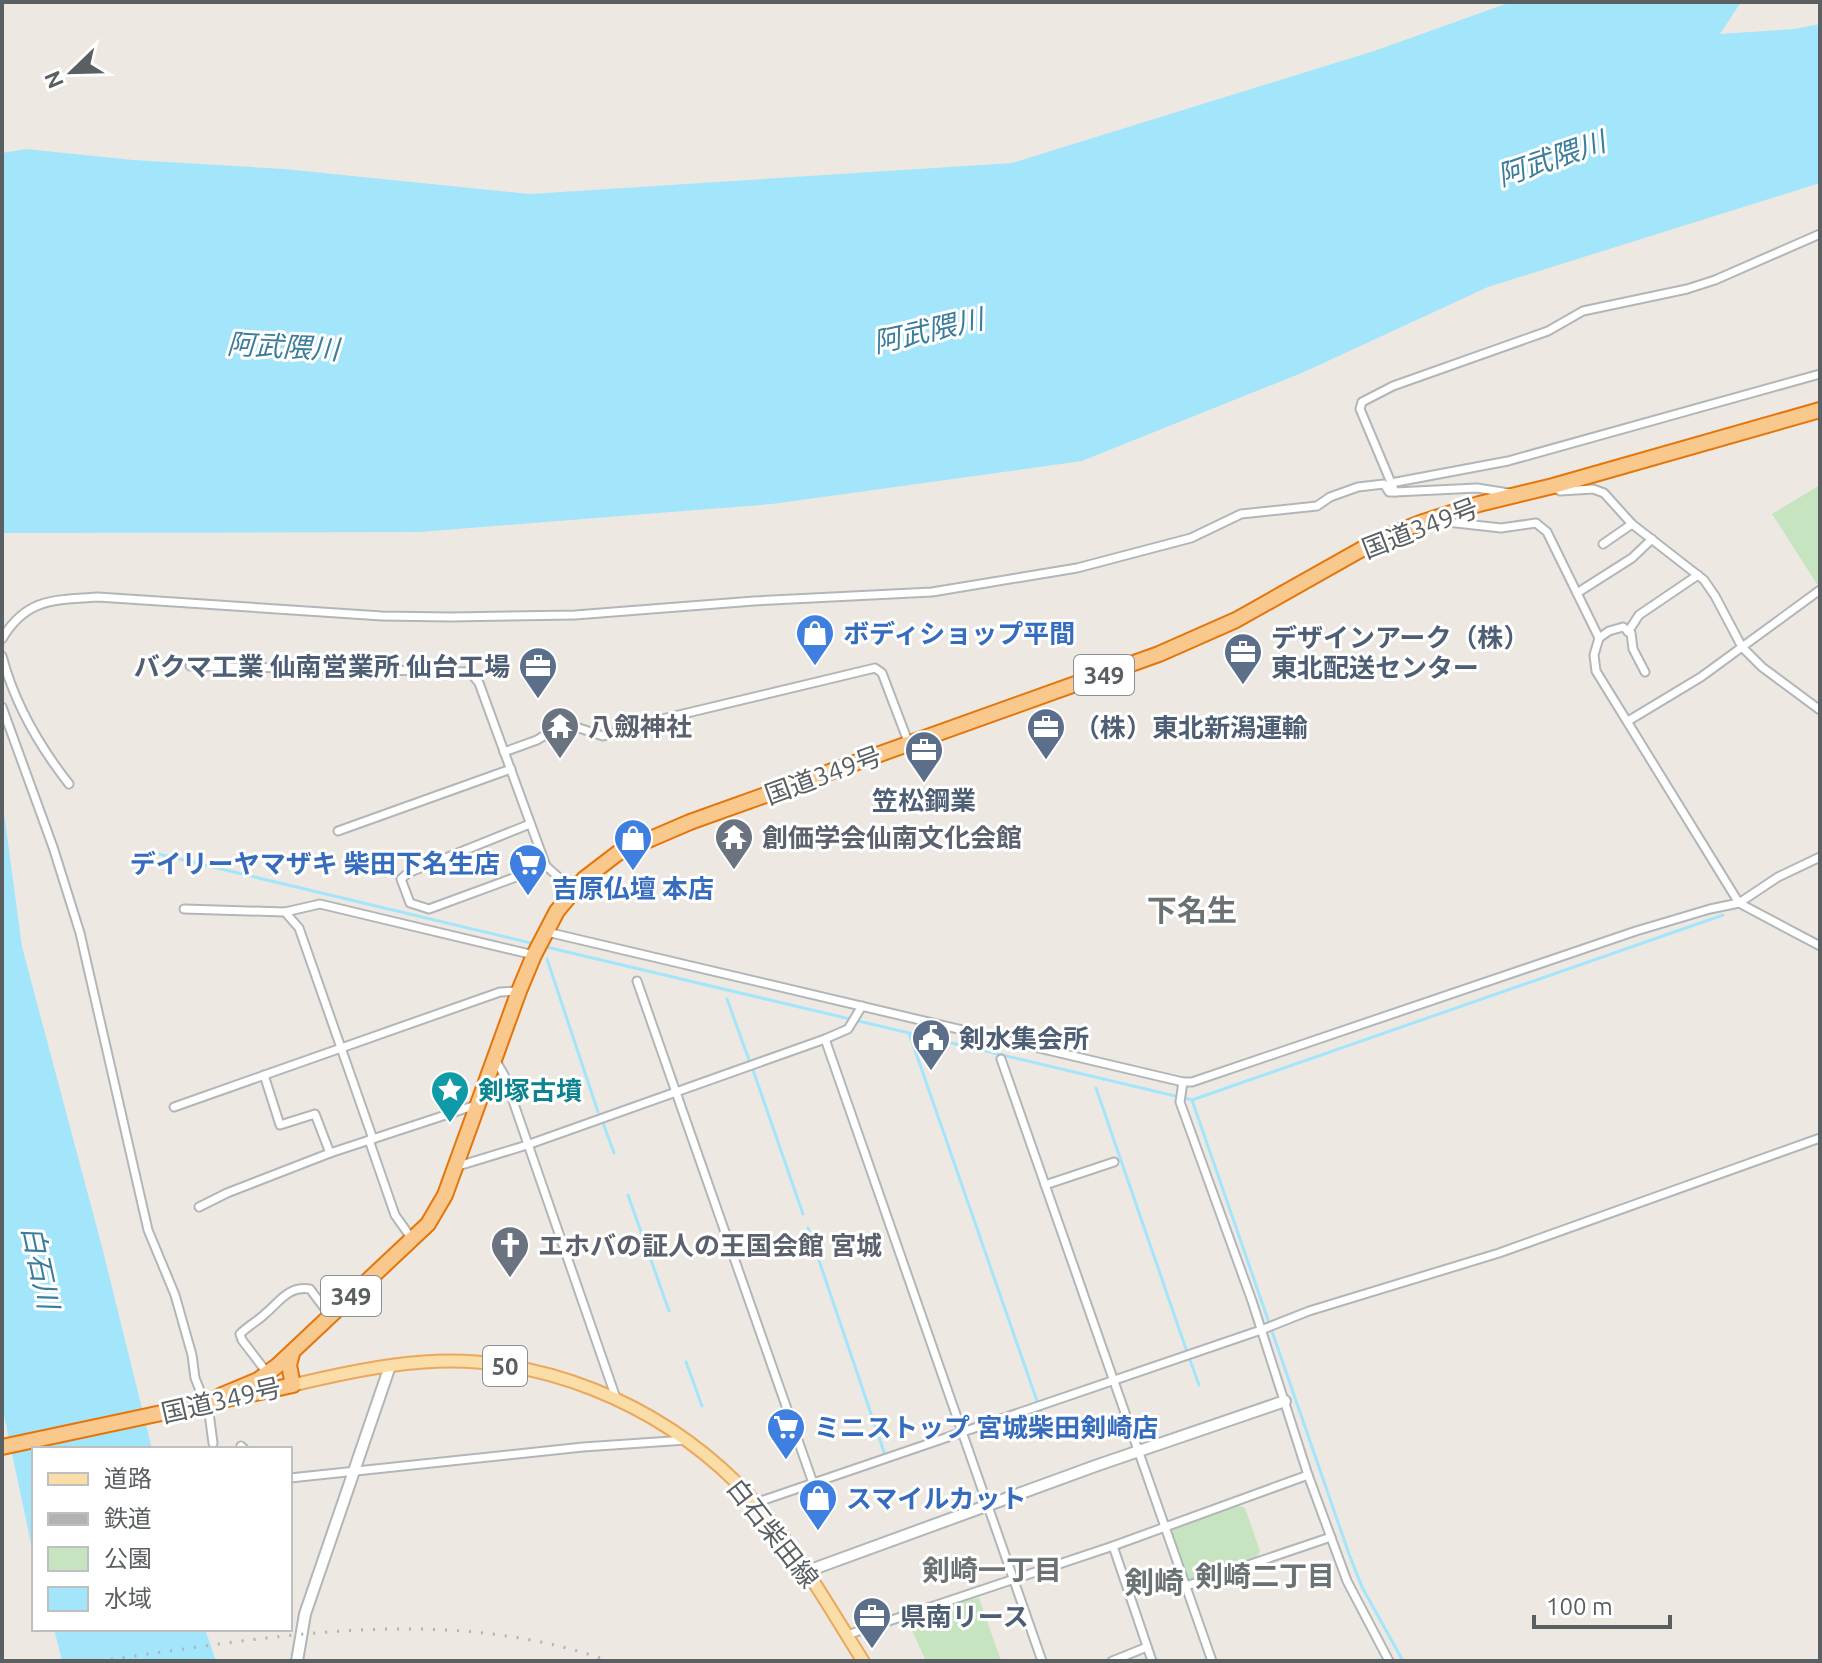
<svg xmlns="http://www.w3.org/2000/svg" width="1822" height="1663" font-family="Ubuntu,'Noto Sans JP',sans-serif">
<rect width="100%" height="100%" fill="#ede8e2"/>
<g fill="#c6e4bf">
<polygon points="1820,485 1820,586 1819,587 1772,514"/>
<polygon points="1239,1506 1245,1508 1260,1551 1257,1557 1193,1582 1186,1578 1170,1536 1174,1527"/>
<polygon points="979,1598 1001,1661 926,1661 907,1620 958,1601"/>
</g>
<g fill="#a3e6fb">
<polygon points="1511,2 1741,2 1720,34 1794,29 1820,24 1820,183 1488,287 1304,372 1082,461 772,504 420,532 2,533 2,153 26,149 133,160 284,169 530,194 1012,163 1377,50"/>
<polygon points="2,798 22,947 102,1247 152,1449 34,1449 34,1558 2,1406"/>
<polygon points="54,1629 205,1629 216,1661 62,1661"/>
</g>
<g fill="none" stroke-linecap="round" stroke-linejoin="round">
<g stroke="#a3e6fb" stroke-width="3">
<polyline points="150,852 535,944"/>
<polyline points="542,946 1192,1100 1723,915"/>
<polyline points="547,959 598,1112"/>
<polyline points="727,999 749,1060"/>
<polyline points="909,1033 1037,1401"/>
<polyline points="753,1070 803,1214"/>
<polyline points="1096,1088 1186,1349"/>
<polyline points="1192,1100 1349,1554 1362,1587 1403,1661"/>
<polyline points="603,1123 614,1153"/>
<polyline points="628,1195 669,1311"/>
<polyline points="808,1228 885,1455"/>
<polyline points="1190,1360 1199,1385"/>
<polyline points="686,1362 702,1406"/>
<polyline points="1040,1410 1050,1436"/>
</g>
<g stroke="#b3b6b9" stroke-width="11">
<g id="street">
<polyline points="1391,483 1508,461 1820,374"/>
<polyline points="1555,487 1560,491 1593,489 1604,493 1632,524 1704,580 1715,596 1742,647 1762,667 1820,710"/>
<polyline points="1509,493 1477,488 1395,492 1360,409 1362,402 1393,386 1548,331 1583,311 1687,289 1715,280 1820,234"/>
<polyline points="1438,521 1501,528 1536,523 1547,532 1599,638 1594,655 1596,671 1739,903 1820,946"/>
<polyline points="1603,544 1632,524"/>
<polyline points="1577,593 1632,558 1652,539"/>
<polyline points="1628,632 1639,615 1698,575"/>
<polyline points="1599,638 1609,631 1623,627 1631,633 1633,649 1645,672"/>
<path d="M2,639C26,598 54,600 98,597L382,616L450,617L575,615L754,601L932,592L1077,568L1191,538L1241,514L1317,506L1330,497L1358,487L1384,484L1389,492H1395"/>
<path d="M2,656C14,702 40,747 69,784"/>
<polyline points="190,666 470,672 479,683 546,866 573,890"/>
<polyline points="2,707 53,847 80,933 148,1230 175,1295 192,1355 195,1378 209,1413 213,1443"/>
<polyline points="1628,721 1701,677 1820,590"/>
<polyline points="504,752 537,740 555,729 573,726 603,736 658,720 875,668 882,673 909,744"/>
<polyline points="530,824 408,873 401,879 410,903 429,909 546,866"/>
<polyline points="338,831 511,769"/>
<polyline points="184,909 285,912 320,904 534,955"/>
<polyline points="285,912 299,928 373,1139"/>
<polyline points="547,932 1183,1082 1192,1082 1636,931 1710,909 1739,903 1778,877 1820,857"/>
<polyline points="637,981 813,1483"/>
<polyline points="825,1039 1042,1661"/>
<polyline points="1001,1059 1212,1661"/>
<polyline points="496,1061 504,1075 616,1398"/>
<polyline points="264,1075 280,1125 315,1114 330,1153"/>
<polyline points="1183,1082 1180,1102 1252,1301 1308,1475 1347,1581 1389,1661"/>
<polyline points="174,1107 500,992 519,991"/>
<polyline points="369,1140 395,1215 412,1239"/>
<polyline points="455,1167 527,1145 825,1039 848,1029 862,1006"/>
<polyline points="1045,1185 1114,1162"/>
<polyline points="199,1207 227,1193 330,1153 476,1105"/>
<path d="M268,1374L242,1340L240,1334C249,1325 258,1321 266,1313C281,1300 289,1286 310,1289L325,1309L327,1317"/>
<polyline points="241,1446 244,1449"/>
<polyline points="290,1478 583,1447 686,1440"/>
<polyline points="755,1503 1261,1330 1309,1311 1499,1253 1820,1138"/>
<polyline points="1113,1546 1152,1661"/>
<polyline points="1186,1586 1331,1537"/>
<polyline points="847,1635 1113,1546 1308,1475"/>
<polyline points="1112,1661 1147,1647"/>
</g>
</g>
<g stroke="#b1b6b9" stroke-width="14">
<g id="secondary">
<polyline points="805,1572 1098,1465 1285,1401"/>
<polyline points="297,1661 305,1614 390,1366"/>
</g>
</g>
<g stroke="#eba75c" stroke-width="15">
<path id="primary" d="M293,1385C336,1375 380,1365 424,1362C540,1354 656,1403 737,1483C788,1533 825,1601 863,1661"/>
</g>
<g stroke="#e57509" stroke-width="18">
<g id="highway">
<polyline points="206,1404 222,1395 258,1380 277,1366 428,1224 445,1195 519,991 534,955 557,911 584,879 618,853 690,822 1159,654 1236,620 1378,540 1420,523 1479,504 1553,486 1820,410"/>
<polyline points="2,1447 293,1385 289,1365 292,1354"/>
</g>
</g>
<use href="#street" stroke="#fff" stroke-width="7"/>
<use href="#secondary" stroke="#fff" stroke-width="10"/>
<use href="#primary" stroke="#fbdda8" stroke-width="11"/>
<use href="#highway" stroke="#f8c88d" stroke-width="14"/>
<path stroke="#b1b2b2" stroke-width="3" stroke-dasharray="2 10" stroke-linecap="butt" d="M99,1661C268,1638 442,1602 609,1661"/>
</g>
<defs>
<g id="shop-pin" transform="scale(2)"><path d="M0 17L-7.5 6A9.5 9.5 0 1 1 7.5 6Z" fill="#3f7fe0" stroke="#fff"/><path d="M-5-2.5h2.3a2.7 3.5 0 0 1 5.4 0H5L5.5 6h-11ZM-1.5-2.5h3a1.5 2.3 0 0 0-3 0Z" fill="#fff"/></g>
<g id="office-pin" transform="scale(2)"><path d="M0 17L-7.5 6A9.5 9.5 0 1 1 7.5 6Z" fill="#5c6f8a" stroke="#fff"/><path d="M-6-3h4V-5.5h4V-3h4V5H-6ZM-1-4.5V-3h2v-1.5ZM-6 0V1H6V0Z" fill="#fff"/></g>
<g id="temple-pin" transform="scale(2)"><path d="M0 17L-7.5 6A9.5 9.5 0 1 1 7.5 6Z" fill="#6b7280" stroke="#fff"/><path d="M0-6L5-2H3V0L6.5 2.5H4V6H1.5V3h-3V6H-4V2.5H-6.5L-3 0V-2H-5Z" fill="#fff"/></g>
<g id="supermarket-pin" transform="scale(2)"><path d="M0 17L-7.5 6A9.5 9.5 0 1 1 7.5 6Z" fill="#3f7fe0" stroke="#fff"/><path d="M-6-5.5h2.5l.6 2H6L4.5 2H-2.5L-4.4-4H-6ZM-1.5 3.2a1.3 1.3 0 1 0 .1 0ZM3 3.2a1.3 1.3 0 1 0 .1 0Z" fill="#fff"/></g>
<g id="civic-pin" transform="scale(2)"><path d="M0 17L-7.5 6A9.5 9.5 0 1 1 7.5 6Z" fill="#5c6f8a" stroke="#fff"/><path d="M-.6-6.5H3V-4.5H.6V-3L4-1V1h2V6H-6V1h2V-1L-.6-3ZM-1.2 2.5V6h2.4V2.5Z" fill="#fff"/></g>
<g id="sight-pin" transform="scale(2)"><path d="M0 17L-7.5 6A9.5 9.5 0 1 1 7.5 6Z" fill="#0f9aa8" stroke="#fff"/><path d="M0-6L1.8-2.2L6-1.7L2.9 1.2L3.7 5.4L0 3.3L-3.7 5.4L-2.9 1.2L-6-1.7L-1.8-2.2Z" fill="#fff"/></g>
<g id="church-pin" transform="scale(2)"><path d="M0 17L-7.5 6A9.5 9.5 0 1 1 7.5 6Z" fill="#6b7280" stroke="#fff"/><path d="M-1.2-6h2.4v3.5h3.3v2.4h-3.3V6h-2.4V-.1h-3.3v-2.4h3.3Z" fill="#fff"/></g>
</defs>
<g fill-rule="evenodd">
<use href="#shop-pin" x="815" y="633"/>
<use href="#office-pin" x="1243" y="652"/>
<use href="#office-pin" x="538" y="666"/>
<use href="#temple-pin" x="560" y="726"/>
<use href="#office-pin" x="1046" y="727"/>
<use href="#office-pin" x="924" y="750"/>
<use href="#temple-pin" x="734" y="837"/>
<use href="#shop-pin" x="633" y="838"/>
<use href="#supermarket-pin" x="528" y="863"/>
<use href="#civic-pin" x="931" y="1038"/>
<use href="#sight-pin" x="450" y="1090"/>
<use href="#church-pin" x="510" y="1245"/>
<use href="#supermarket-pin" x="786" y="1427"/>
<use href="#shop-pin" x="818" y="1498"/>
<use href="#office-pin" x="872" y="1616"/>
</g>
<g text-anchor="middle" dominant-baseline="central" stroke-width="6" stroke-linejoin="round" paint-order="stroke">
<g fill="#fff" stroke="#8c8f91" stroke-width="2">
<rect x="1074" y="655" width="60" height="40" rx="6"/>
<rect x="321" y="1276" width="60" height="40" rx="6"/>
<rect x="483" y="1346" width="44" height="40" rx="6"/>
</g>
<g font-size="24" font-weight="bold" fill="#5a5f62">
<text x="1104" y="675">349</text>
<text x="351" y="1296">349</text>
<text x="505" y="1366">50</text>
</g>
<g font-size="26" fill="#5a5f62" stroke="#fff">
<text transform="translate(1420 528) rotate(-21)">国道349号</text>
<text transform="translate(823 775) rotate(-20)">国道349号</text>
<text transform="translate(221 1400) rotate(-13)">国道349号</text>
<text transform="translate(773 1533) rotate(52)">白石柴田線</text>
</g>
<g font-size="26" font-weight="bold" fill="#366cbe" stroke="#fff" text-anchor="start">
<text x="843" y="633">ボディショップ平間</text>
<text x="500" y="863" text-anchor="end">デイリーヤマザキ 柴田下名生店</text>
<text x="633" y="888" text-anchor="middle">吉原仏壇 本店</text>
<text x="814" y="1427">ミニストップ 宮城柴田剣崎店</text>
<text x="846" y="1498">スマイルカット</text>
</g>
<g font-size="26" font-weight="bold" fill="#4e5e75" stroke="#fff" text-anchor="start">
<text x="1271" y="637">デザインアーク（株）<tspan x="1271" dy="30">東北配送センター</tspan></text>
<text x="510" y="666" text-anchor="end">バクマ工業 仙南営業所 仙台工場</text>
<text x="1074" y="727">（株）東北新潟運輸</text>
<text x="924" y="800" text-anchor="middle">笠松鋼業</text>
<text x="959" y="1038">剣水集会所</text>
<text x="900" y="1616">県南リース</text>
</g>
<g font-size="26" font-weight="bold" fill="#5b616d" stroke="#fff" text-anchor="start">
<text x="588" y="726">八劔神社</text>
<text x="762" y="837">創価学会仙南文化会館</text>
<text x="538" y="1245">エホバの証人の王国会館 宮城</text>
</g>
<g font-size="26" font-weight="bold" fill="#0d838f" stroke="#fff" text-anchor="start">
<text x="478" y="1090">剣塚古墳</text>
</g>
<g font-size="28" font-style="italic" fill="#3c7d9b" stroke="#fff">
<text transform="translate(1551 158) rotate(-19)">阿武隈川</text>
<text transform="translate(928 330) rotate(-13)">阿武隈川</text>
<text transform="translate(283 346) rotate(3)">阿武隈川</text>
<text transform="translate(41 1267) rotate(78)">白石川</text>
</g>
<g font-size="28" font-weight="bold" fill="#6b7274" stroke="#fff">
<text x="992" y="1569">剣崎一丁目</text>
<text x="1265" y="1575">剣崎二丁目</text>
</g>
<g font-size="30" font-weight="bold" fill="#6b7274" stroke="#fff">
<text x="1192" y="910">下名生</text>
<text x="1154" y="1582">剣崎</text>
</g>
</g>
<rect width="1822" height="1663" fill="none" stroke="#5a5f62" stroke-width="8"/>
<rect x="32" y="1447" width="260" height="184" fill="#ffffff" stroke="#bdbfc0" stroke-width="2"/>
<rect x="48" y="1473" width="40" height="12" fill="#fbdda8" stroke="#bdbfc0" stroke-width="2"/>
<text x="104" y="1487" font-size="24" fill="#5a5f62">道路</text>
<rect x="48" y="1513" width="40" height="12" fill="#b1b2b2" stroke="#bdbfc0" stroke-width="2"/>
<text x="104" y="1527" font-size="24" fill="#5a5f62">鉄道</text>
<rect x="48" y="1547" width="40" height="24" fill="#c6e4bf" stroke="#bdbfc0" stroke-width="2"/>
<text x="104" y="1567" font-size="24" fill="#5a5f62">公園</text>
<rect x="48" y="1587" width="40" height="24" fill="#a3e6fb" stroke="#bdbfc0" stroke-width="2"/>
<text x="104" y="1607" font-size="24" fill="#5a5f62">水域</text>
<g transform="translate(72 72) rotate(247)" stroke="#ffffff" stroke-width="6" paint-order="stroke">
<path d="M0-6L14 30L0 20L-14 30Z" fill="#5a5f62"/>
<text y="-12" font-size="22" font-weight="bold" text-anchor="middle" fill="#5a5f62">N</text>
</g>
<path d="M1534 1615v12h136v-12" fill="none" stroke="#5a5f62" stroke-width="4"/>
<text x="1546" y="1615" font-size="24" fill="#5a5f62" stroke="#ffffff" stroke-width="6" paint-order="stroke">100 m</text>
</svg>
